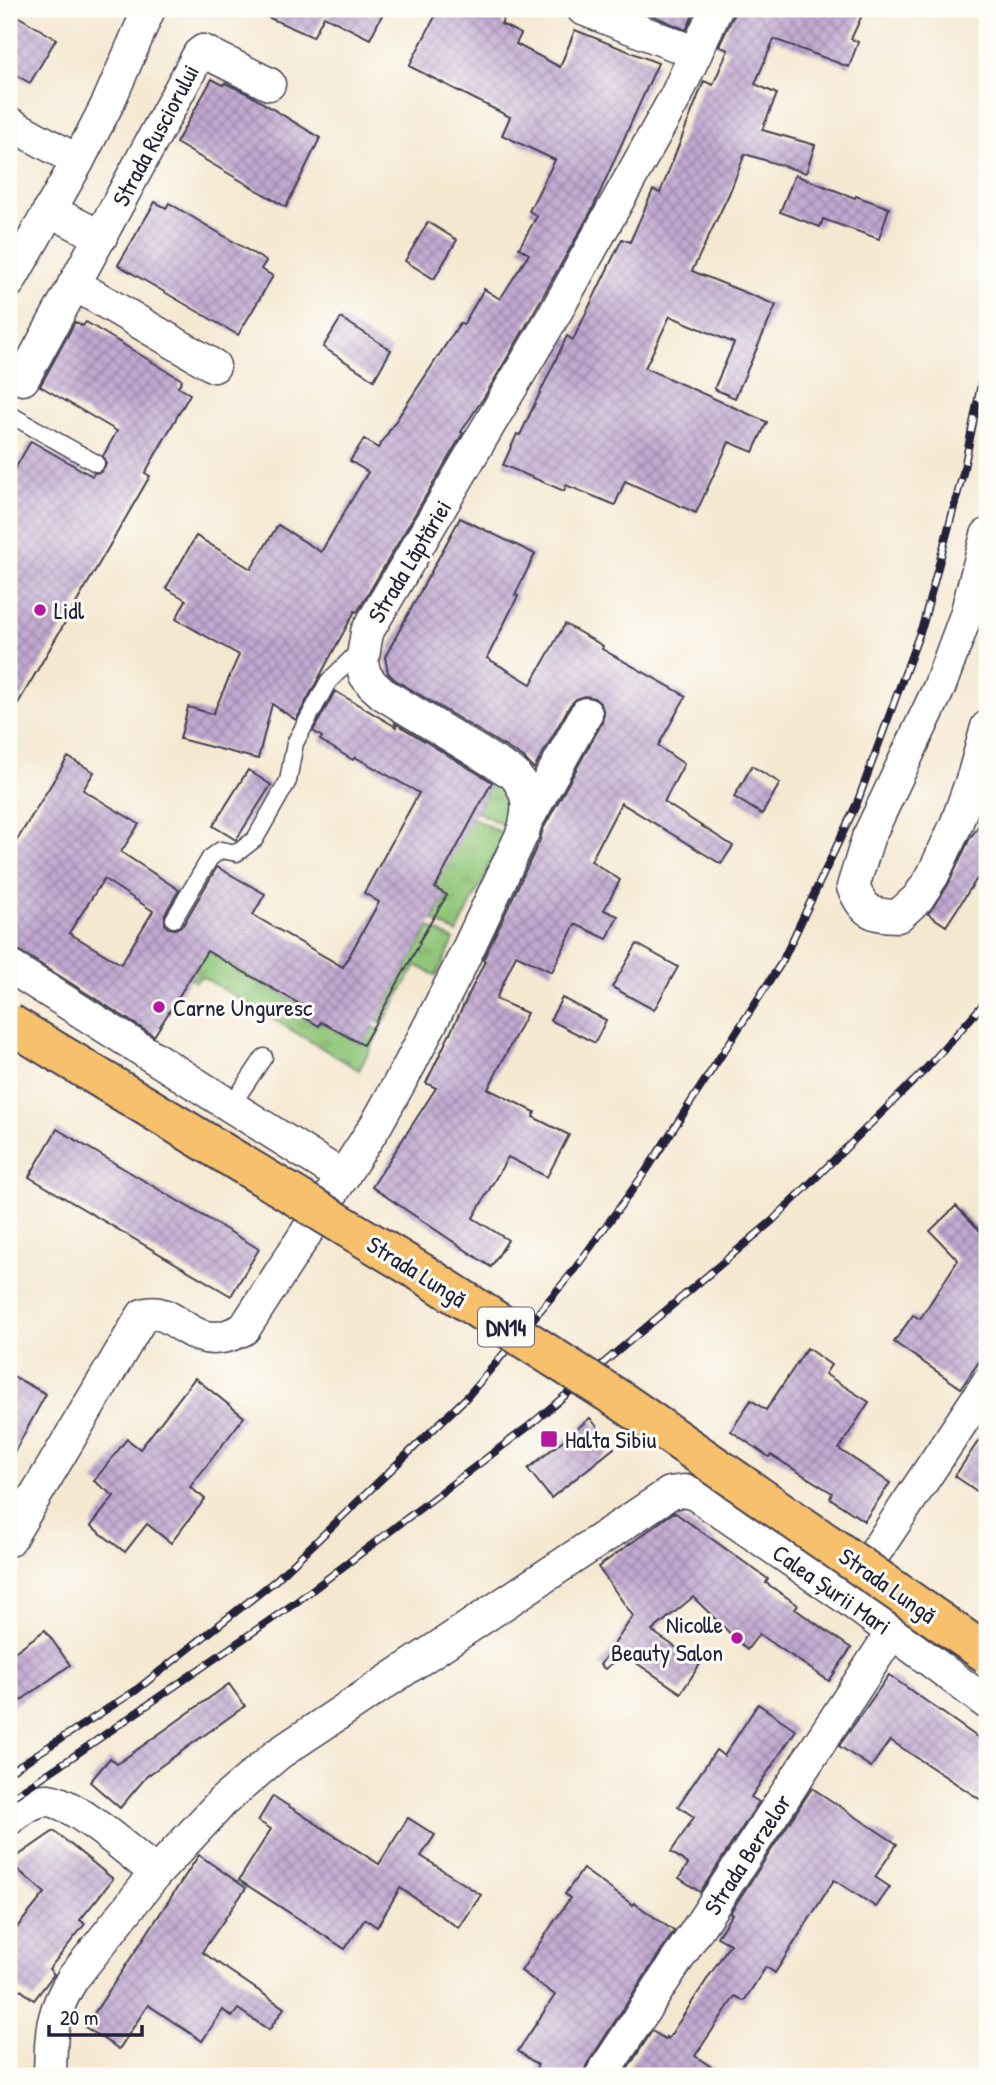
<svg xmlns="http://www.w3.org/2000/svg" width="996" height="2085" font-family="'Patrick Hand',sans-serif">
<defs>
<pattern id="grass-tufts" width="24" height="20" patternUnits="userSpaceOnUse" patternTransform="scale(1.75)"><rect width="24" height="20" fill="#90c679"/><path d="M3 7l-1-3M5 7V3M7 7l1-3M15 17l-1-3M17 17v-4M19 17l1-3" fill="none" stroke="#75a064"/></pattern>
<pattern id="building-cross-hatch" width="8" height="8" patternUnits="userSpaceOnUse" patternTransform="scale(1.75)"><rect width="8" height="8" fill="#c1a8d0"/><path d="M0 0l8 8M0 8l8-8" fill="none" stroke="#9c88aa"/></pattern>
</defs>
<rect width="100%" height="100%" fill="#fdfcf7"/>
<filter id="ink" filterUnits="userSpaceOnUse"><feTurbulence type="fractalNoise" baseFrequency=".0143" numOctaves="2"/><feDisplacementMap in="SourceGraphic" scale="14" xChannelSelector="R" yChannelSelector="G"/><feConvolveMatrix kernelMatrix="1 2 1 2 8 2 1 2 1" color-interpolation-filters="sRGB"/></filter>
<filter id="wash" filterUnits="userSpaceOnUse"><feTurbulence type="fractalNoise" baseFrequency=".00686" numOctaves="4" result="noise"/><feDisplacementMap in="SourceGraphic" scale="28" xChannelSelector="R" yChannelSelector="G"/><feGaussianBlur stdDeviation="1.57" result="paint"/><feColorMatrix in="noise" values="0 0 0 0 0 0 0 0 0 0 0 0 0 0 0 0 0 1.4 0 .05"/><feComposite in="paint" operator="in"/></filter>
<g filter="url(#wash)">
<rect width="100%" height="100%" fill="#f5e8d1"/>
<g fill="url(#grass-tufts)" stroke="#59745a" stroke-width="2">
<path d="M468,764L516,793C511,805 513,816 507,827L476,811L491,784L466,769Z"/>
<polygon points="472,818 505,834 457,933 433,920 447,895 434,887"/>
<polygon points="429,927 454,940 436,976 416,965 383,1024 376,1021"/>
<polygon points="178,934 303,1006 299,1015 319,1025 321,1022 362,1045 373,1027 380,1030 359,1070 201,976 196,982 180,972"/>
</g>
<g id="blocks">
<g fill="url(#building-cross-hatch)" fill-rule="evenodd">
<polygon points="249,9 385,9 370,39 324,16 313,37"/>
<polygon points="439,9 509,9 501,24 521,34 516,44 560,67 575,30 658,63 592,210 530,319 486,394 461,432 463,433 361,606 357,612 355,611 296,720 272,704 258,759 180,739 188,707 213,714 239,655 176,619 186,600 166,588 196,536 251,569 278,525 321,552 368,472 350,461 364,439 378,448 460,323 463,325 484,289 500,299 529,254 519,248 537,216 529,211 555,160 502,135 510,117 409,66"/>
<polygon points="637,9 696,9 686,30"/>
<polygon points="734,9 865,9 851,39 858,42 849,67 774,39 755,84 777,94 762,130 815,145 806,173 745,154 729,194 692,271 776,305 735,398 714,389 734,343 670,316 645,368 767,422 753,452 729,442 696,513 625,481 615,505 566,485 564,491 503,465 517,434 520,435 567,336 573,340 622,239 630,242 653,190 660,193 704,81 713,85 728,50 719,46 733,17"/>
<polygon points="9,11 56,39 30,83 9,71"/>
<polygon points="212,79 223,85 225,83 248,94 320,138 286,207 176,143"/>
<polygon points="795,175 855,198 856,196 889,208 879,239 823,219 820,227 780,212"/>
<polygon points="155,202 166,208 169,203 266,261 261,269 273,276 238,335 118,265"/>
<polygon points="428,222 457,240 434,279 405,261"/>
<polygon points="341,318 391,350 374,380 323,347"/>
<polygon points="75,322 83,326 86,322 182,380 178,387 190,394 145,473 150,476 9,719 9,479 31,441 92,476 94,473 101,472 106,464 103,456 117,431 40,386"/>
<polygon points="460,518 535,554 515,595 518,596 487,658 531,684 565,624 603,646 602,649 686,696 658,746 684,764 664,802 733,846 721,864 621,803 591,861 620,880 604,910 618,916 607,939 575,924 552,972 516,955 496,999 527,1013 488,1089 535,1112 533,1117 569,1135 547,1177 508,1157 493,1183 473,1218 508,1240 491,1267 372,1187 436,1088 426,1083 485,961 483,960 540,840 543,829 602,723 604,713 601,704 594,698 585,696 576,699 570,705 534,769 524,758 394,679 388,673 385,657"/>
<path d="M335,691L396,727L395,723L492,782L435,888L447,895L419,942L420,943L363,1045L321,1022L319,1026L299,1014L303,1006L207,951L154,1036L9,944V853L68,757L94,772L83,790L139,824L121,852L179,890L165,914V924L168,928L175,929L183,925L217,867L265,894L253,915L343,967L379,902L364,893L419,793L355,757L353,760L320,740L322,737L313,731ZM104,879L153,911L121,964L69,933Z"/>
<polygon points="752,766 780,783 762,814 734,797"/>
<polygon points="248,770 271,785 236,840 213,826"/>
<polygon points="987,813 987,863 946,926 928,914 948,885 969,840"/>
<polygon points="637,944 678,967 654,1010 612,987"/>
<polygon points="562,998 606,1020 595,1043 550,1020"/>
<polygon points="57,1129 259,1249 231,1296 29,1177"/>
<polygon points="956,1206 987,1238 987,1350 961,1388 894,1342 913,1315 920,1319 958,1260 930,1231"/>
<polygon points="807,1348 831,1365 825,1374 869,1402 839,1449 890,1483 864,1521 830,1498 832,1493 771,1455 769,1457 731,1431 751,1400 766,1410"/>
<polygon points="9,1374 46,1394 9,1462"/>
<polygon points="195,1378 244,1417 190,1487 205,1499 171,1543 147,1524 125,1552 91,1526 114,1496 94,1481 127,1439 140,1449"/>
<polygon points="590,1418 614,1448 551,1498 528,1469"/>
<polygon points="987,1428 987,1498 955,1476"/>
<polygon points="674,1512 768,1579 766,1583 798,1605 795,1609 851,1648 829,1681 759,1634 747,1650 693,1597 652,1631 700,1664 681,1693 623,1654 605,1669 600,1665 633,1616 598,1567"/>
<polygon points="45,1630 70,1665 9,1709 9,1656"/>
<polygon points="889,1675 987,1744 987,1804 890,1740 871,1767 839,1746"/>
<polygon points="229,1684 245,1706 147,1776 120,1808 90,1782 110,1758 117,1764"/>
<polygon points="758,1704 796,1730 751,1797 759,1802 700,1892 679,1878 688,1864 671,1852 694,1817 678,1806 716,1750 724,1756"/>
<polygon points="812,1788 897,1844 875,1877 890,1887 876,1907 834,1880 775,1973 766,1967 744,2001 735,1996 695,2056 725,2076 623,2076 652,2031 665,2039 666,2037 668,2039 730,1944 717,1937 732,1914 730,1913"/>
<polygon points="273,1796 379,1864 408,1818 435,1835 421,1856 481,1895 459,1928 400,1888 377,1927 365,1919 345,1949 239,1880 271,1829 258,1821"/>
<polygon points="54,1831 113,1879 80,1920 85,1924 49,1969 54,1974 34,2000 9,1981 9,1937 45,1893 9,1862"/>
<polygon points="199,1855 246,1888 202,1952 284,2008 269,2030 238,2009 232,2017 223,2010 202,2041 148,2005 119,2049 85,2027"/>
<polygon points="583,1869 633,1905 634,1903 674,1931 586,2066 583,2076 531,2076 538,2065 518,2051 555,1995 521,1971 570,1898 565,1894"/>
</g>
</g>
</g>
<g filter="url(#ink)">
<use href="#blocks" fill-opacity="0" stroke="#424052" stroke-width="2"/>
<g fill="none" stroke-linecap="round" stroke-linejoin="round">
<g stroke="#424052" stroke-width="19">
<g id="lane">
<polyline points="9,414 96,463"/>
<polyline points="174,919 210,858 221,850 237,853 255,839 288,781 295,743 328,682 361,649"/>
<polyline points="231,1106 264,1057"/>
</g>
</g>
<g stroke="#424052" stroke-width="35">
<g id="street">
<polyline points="583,9 696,53"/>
<polyline points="9,123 78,161"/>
<polyline points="49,210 101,237"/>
<polyline points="9,282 78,161 108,103 149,9"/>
<polyline points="74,284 214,366"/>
<polyline points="23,379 199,54 203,51 269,84"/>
<path d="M987,535L966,615L939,688L868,838L853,887C865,913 871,915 898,916L918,898L933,875L956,825L974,774L987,727"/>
<polyline points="527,820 586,714"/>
<polyline points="9,966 343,1177"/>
<path d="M9,1540L143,1315C167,1306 183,1333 205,1337C220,1340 231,1335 244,1329L376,1125L410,1064L458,970L523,832C530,808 530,794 514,774L383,694L372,684L365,675L362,663L367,632L558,308L676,96L716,9"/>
<polyline points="852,1587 987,1384"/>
<path d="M9,1819C20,1811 33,1799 48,1800C74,1802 133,1855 156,1873"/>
<path d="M50,2076C51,2035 50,2014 73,1978L156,1873L222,1802L278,1754L670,1493L684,1491L695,1494L845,1597L987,1703"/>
<polyline points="601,2076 893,1631"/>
</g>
</g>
<use href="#lane" stroke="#fff" stroke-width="16"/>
<use href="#street" stroke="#fff" stroke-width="32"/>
<g stroke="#22223b" stroke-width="8">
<g id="rail">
<polyline points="9,1772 135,1691 276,1580 467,1397 571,1274 646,1171 782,962 857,803 923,624 963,473 987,354"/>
<polyline points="9,1799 68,1760 295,1603 529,1426 772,1221 924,1071 987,1000"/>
</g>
</g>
<use href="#rail" stroke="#fdfcf7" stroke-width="5" stroke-dasharray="16" stroke-linecap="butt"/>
<g stroke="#424052" stroke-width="42" stroke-linecap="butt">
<polyline id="primary-bridge" points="9,1023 422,1273 523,1338 623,1402 987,1654"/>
</g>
<use href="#primary-bridge" stroke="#f7c06c" stroke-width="38"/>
</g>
</g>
<g fill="#b5179e" stroke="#fdfcf7" stroke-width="2.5">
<circle cx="40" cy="610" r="7"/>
<circle cx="159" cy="1007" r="7"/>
<rect x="540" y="1430" width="18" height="18" rx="3.5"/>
<circle cx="737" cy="1638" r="7"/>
</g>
<g text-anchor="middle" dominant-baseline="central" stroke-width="6" stroke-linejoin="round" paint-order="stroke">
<rect fill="#fdfcf7" stroke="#646373" stroke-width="2" x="478" y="1307.5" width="56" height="39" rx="5"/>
<g font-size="23" font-weight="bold" fill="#22223b">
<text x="506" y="1327">DN14</text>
</g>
<g font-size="24" fill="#22223b" stroke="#fdfcf7">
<text transform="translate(155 135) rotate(-62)">Strada Rusciorului</text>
<text transform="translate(409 561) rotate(-59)">Strada Lăptăriei</text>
<text transform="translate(417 1271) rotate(32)">Strada Lungă</text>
<text transform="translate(888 1585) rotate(35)">Strada Lungă</text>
<text transform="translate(832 1589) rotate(35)">Calea Șurii Mari</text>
<text transform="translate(747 1854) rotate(-57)">Strada Berzelor</text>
</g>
<g font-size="24" fill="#22223b" stroke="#fdfcf7" text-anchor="start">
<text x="54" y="610">Lidl</text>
<text x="173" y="1007">Carne Unguresc</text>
<text x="565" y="1439">Halta Sibiu</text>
<text x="723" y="1624" text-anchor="end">Nicolle<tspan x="723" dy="28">Beauty Salon</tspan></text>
</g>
</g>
<rect width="996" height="2085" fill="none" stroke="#fdfcf7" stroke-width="35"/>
<path d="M49 2025v10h93v-10" fill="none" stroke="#22223b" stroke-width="3.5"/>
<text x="60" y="2025" font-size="21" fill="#22223b" stroke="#fdfcf7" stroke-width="5" paint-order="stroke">20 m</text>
</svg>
